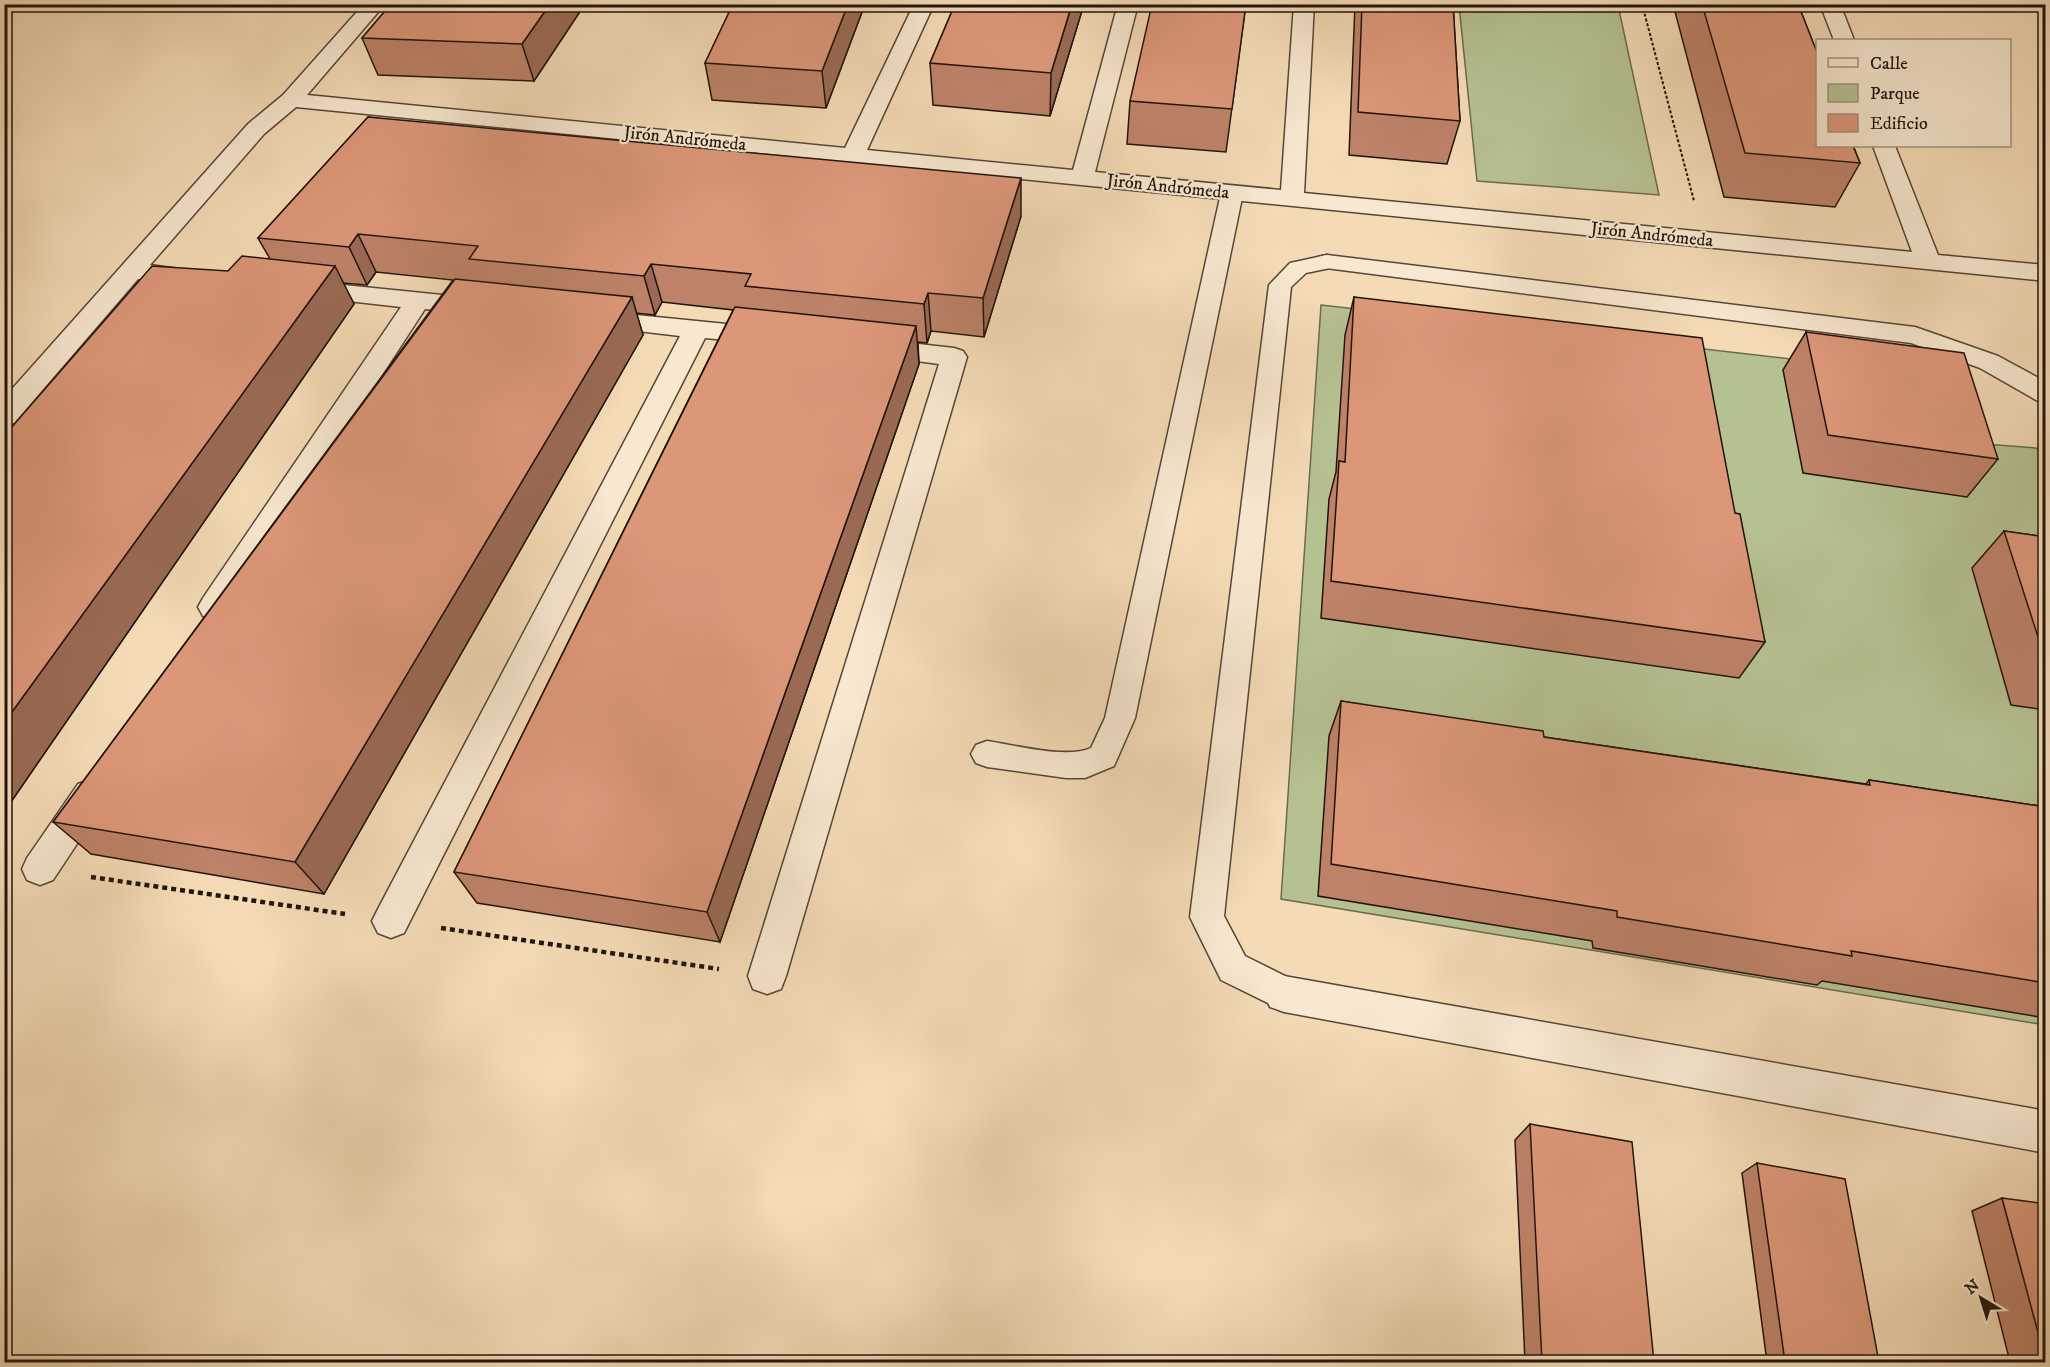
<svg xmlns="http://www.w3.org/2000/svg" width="2050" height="1367" font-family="'IM FELL DW Pica',serif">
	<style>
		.green { fill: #b6c192; stroke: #6c6a50; stroke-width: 1.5 }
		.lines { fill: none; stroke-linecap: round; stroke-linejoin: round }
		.service-casing { stroke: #564638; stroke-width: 3 }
		.minor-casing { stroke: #564638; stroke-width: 3 }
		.path-far1 { stroke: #21140e; stroke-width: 2; stroke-dasharray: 3 2; stroke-linecap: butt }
		.path { stroke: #21140e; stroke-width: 4.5; stroke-dasharray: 5 4; stroke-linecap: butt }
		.service { fill: #f8e8d0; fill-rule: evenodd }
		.minor { fill: #f8e8d0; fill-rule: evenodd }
		.wall { fill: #bd8268; stroke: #21140e; stroke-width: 1.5 }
		.shaded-wall { fill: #9a6a55; stroke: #21140e; stroke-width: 1.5 }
		.building { fill: #dc9779; stroke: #21140e; stroke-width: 1.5 }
		.labels { text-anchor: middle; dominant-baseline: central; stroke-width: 4.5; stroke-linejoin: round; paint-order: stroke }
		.far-street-label { font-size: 18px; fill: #21140e; stroke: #f8e8d0 }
	</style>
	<rect width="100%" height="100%" fill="#f4dbb6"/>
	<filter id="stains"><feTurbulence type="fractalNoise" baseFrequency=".00333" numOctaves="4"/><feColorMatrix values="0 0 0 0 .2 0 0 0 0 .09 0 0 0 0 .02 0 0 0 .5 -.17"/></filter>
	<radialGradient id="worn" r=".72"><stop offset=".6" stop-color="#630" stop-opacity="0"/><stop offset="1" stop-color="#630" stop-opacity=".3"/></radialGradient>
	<g class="green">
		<path d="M1459,5H1618L1659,195L1477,181Z"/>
		<path d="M1321,305L1939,376L1971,443L2036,448L2045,458V1025L1281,899Z"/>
	</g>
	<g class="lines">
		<g class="service-casing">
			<g id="service">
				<path d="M1232,187L1240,188L1243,193L1135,718L1114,766L1085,778H1066L987,767L976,763L971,754L976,745L987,741C1015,745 1066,759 1091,748L1105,718L1221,193L1224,188Z"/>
				<path d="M1327,255L1335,257L1338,262L1335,267L1306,273L1291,287L1224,916L1245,956L1297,982L1302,994L1297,1006L1284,1011L1221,980L1190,917L1269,285L1290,263Z"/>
			</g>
		</g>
		<g class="minor-casing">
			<g id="minor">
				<path d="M364,4H385L307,95L845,148L914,4H934L867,150L1073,170L1118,4H1138L1095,172L1281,190L1294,4H1314L1304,193L1912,252L1873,146H1895L1938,255L2046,265V281L296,107L264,134L150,265L199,272L203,277L199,282L190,285L138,279L14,423L4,425V398L248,124L283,95Z"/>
				<path d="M1820,4H1840L1854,40H1834Z"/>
				<path d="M1327,255L1915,327L1998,356L2046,382V403L2036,400L1980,368L1911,343L1318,267L1315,262L1318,257Z"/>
				<path d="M304,281L482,299L491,301L495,307L491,313L482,315L425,309L225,616L214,619L203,616L198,607L203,598L401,307L295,295L291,289L295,283Z"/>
				<path d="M596,311L766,328L775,330L779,336L775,342L766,344L705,338L404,933L391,938L378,933L372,921L378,909L680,336L587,325L583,319L587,313Z"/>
				<path d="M874,339L954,348L963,351L967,357L786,976L781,989L767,994L753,989L748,976L939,364L865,354L861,348L865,342Z"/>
				<path d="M90,780L102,784L108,795L102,806L53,880L40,885L27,880L22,869L27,858L78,784Z"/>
				<path d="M1284,976L2046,1111V1153L1284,1012L1270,1007L1264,994L1270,981Z"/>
			</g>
		</g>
		<path class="path-far1" d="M1642,4L1694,201"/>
		<g class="path">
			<path d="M91,877L345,914"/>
			<path d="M441,928L719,969"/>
		</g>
		<use href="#service" class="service"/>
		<use href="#minor" class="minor"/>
	</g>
	<g class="wall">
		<path d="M391,4H585L534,81L378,75L362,38Z"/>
		<path d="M733,4H865L826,108L712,100L705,63Z"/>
		<path d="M955,4H1084L1050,116L933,105L930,63Z"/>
		<path d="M1246,4L1226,152L1127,144L1130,101Z"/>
		<path d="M1355,4H1453L1460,121L1447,164L1349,155Z"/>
		<path d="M1673,4H1798L1860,163L1835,207L1724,197Z"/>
		<path d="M368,117L1021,216L984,337L931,331L927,343L918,342L919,364L720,942L477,903L454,872L733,310L662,302L655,315L636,313L643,335L324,894L91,854L53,822L453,280L376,272L367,285L343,283L354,304L4,812V436L228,271L270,259L258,238Z"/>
		<path d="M1354,297L1735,513L1765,642L1739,678L1321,618L1329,499L1336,472L1345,335Z"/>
		<path d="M1806,332L1998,459L1967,497L1803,473L1783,370Z"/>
		<path d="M2004,531L2046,537V710L2011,705L1972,568Z"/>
		<path d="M1341,701L1544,737L1866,784L1869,780L2046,807V1018L1822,981L1817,985L1593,948L1592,941L1318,896L1329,736Z"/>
		<path d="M1530,1124L1654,1362H1525L1515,1140Z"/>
		<path d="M1757,1163L1879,1362H1767L1742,1173Z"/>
		<path d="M2002,1198L2046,1362H2010L1972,1211Z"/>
	</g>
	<g class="shaded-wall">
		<path d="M550,4H585L534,81L522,44Z"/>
		<path d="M848,4H865L826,108L822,71Z"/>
		<path d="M1072,4H1084L1050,116L1051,73Z"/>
		<path d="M1021,178V216L984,337L983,298Z"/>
		<path d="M358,234L376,272L367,285L349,247Z"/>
		<path d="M651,264L662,302L655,315L644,276Z"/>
		<path d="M335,266L354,304L4,812V723Z"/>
		<path d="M928,293L931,331L927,343L924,304Z"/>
		<path d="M632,297L643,335L324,894L295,862Z"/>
		<path d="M916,326L919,364L720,942L707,912Z"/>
	</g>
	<g class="building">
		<path d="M391,4H550L522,44L362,38Z"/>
		<path d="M733,4H848L822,71L705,63Z"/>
		<path d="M955,4H1072L1051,73L930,63Z"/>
		<path d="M1152,4H1246L1232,109L1130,101Z"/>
		<path d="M1362,4H1453L1460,121L1358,112Z"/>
		<path d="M1702,4H1798L1818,55V146H1853L1860,163L1745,153Z"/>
		<path d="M368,117L1021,178L983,298L928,293L924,304L745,286L751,274L651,264L644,276L469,259L478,246L358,234L349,247L258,238Z"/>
		<path d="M242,256L335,266L4,723V436L152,266L228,271Z"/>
		<path d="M455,279L632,297L295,862L53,822Z"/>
		<path d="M1354,297L1702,338L1735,513L1740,514L1765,642L1331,581L1339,461L1345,462Z"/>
		<path d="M735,307L916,326L707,912L454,872Z"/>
		<path d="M1806,332L1964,353L1998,459L1828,435Z"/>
		<path d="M2004,531L2046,537V662Z"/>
		<path d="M1341,701L1543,731L1544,737L1870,785L1869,780L2046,807V983L1851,951L1852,956L1617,917V911L1331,864Z"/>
		<path d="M1530,1124L1632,1142L1654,1362H1542Z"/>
		<path d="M1757,1163L1845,1179L1879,1362H1785Z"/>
		<path d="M2002,1198L2046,1204V1362Z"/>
	</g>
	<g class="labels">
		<g class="far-street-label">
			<text transform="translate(685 139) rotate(6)">Jirón Andrómeda</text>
			<text transform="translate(1168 187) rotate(6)">Jirón Andrómeda</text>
			<text transform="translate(1652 235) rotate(6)">Jirón Andrómeda</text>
		</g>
	</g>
	<rect width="2050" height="1367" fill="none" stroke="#f4dbb6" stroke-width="24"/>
	<rect x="6" y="6" width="2038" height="1355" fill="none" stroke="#21140e" stroke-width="3"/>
	<rect x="12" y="12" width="2026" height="1343" fill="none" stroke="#21140e" stroke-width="1.5"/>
	<rect x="1816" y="39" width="195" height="108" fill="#f8e8d0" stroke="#a29382" stroke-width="1.5"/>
	<rect x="1828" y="58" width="30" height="9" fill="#f8e8d0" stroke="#a29382" stroke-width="1.5"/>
	<text x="1870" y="69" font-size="18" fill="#21140e">Calle</text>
	<rect x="1828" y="84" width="30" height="18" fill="#b6c192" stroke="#a29382" stroke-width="1.5"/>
	<text x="1870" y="99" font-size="18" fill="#21140e">Parque</text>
	<rect x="1828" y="114" width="30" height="18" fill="#dc9779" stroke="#a29382" stroke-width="1.5"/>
	<text x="1870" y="129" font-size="18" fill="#21140e">Edificio</text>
	<g transform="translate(1981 1298) rotate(322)" stroke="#f8e8d0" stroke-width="4.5" paint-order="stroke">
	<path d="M0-4.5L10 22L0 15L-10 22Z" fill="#21140e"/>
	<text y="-9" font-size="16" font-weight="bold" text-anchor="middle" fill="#21140e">N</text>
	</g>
	<rect width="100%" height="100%" filter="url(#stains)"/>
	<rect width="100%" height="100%" fill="url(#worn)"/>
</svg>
